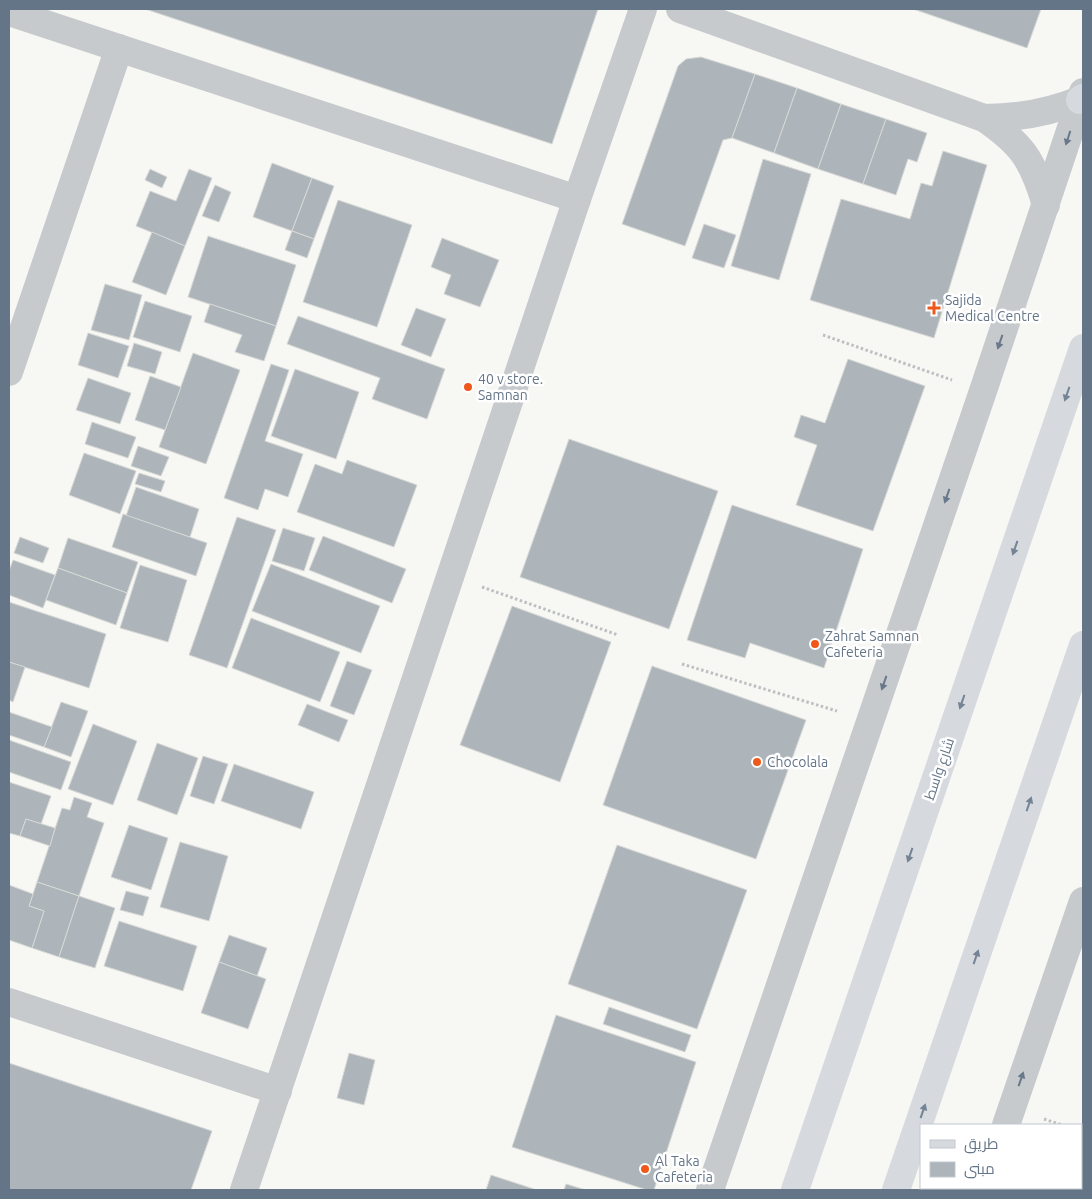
<svg xmlns="http://www.w3.org/2000/svg" width="1092" height="1199" font-family="Ubuntu,Cairo,sans-serif">
	<style>
		.building { fill: #adb5bb; stroke: #d8d9d6 }
		.lines { fill: none; stroke-linecap: round; stroke-linejoin: round }
		.path { stroke: #bdc0c2; stroke-width: 3; stroke-dasharray: 2.5 2.5; stroke-linecap: butt }
		.street { stroke: #c6cacd; stroke-width: 28 }
		.primary { stroke: #d6dadf; stroke-width: 28 }
		.oneway { fill: #69798a }
		.oneway2 { fill: #758494 }
		.poi-dot { fill: #f0581b; stroke: #fff; stroke-width: 2 }
		.labels { text-anchor: middle; dominant-baseline: central; stroke-width: 5; stroke-linejoin: round; paint-order: stroke }
		.poi-label { font-size: 14px; fill: #647587; stroke: #fff; text-anchor: start }
		.street-label { font-size: 14px; fill: #647587; stroke: #fff }
	</style>
	<rect width="100%" height="100%" fill="#f7f7f4"/>
	<g class="building">
		<path d="M145,9H598L552,144Z"/>
		<path d="M913,9H1041L1027,48Z"/>
		<path d="M701,57L755,74L732,138L723,140L685,246L622,224L678,66L686,59Z"/>
		<path d="M755,74L797,88L774,153L732,138Z"/>
		<path d="M797,88L841,104L818,169L774,153Z"/>
		<path d="M841,104L886,119L863,184L818,169Z"/>
		<path d="M886,119L927,133L917,162L908,159L896,195L863,184Z"/>
		<path d="M943,151L987,165L934,338L810,300L841,199L910,219L921,183L932,186Z"/>
		<path d="M763,159L811,174L779,280L731,266Z"/>
		<path d="M272,163L312,178L292,231L253,217Z"/>
		<path d="M150,169L167,177L162,188L145,180Z"/>
		<path d="M189,169L212,178L185,246L136,226L150,191L176,201Z"/>
		<path d="M312,178L334,186L314,239L292,231Z"/>
		<path d="M215,185L231,192L219,222L202,216Z"/>
		<path d="M338,200L412,225L377,327L303,302Z"/>
		<path d="M704,224L736,235L724,268L692,258Z"/>
		<path d="M292,231L314,239L307,258L285,250Z"/>
		<path d="M152,232L185,246L166,295L132,282Z"/>
		<path d="M208,236L296,265L276,326L188,297Z"/>
		<path d="M442,238L499,260L480,307L444,294L451,275L431,267Z"/>
		<path d="M105,284L142,295L129,340L91,330Z"/>
		<path d="M145,301L192,316L180,352L133,337Z"/>
		<path d="M210,304L276,326L264,361L235,352L242,335L204,322Z"/>
		<path d="M416,308L446,319L431,357L401,345Z"/>
		<path d="M298,316L445,369L427,419L372,399L380,378L287,344Z"/>
		<path d="M88,333L129,346L118,378L78,365Z"/>
		<path d="M134,343L162,352L155,374L127,366Z"/>
		<path d="M193,353L240,370L206,464L159,447Z"/>
		<path d="M848,359L925,386L873,531L796,505L817,445L794,437L801,415L825,423Z"/>
		<path d="M271,364L289,370L265,441L303,454L288,497L265,489L258,510L224,498Z"/>
		<path d="M295,369L359,392L336,459L271,436Z"/>
		<path d="M150,376L181,387L165,430L135,420Z"/>
		<path d="M88,378L131,393L120,424L76,410Z"/>
		<path d="M92,422L136,437L128,458L85,444Z"/>
		<path d="M569,439L718,491L669,629L520,577Z"/>
		<path d="M138,446L169,457L161,476L131,466Z"/>
		<path d="M84,453L136,471L120,514L69,495Z"/>
		<path d="M347,460L417,485L394,547L297,512L315,464L342,474Z"/>
		<path d="M139,473L165,481L161,492L135,484Z"/>
		<path d="M136,487L199,509L190,537L126,516Z"/>
		<path d="M732,505L863,549L824,668L750,643L745,658L687,640Z"/>
		<path d="M123,514L207,543L196,576L112,547Z"/>
		<path d="M237,517L276,530L227,668L189,655Z"/>
		<path d="M283,528L315,538L304,571L272,561Z"/>
		<path d="M323,536L406,569L392,603L309,570Z"/>
		<path d="M20,537L49,548L43,563L14,553Z"/>
		<path d="M68,538L138,562L127,593L58,568Z"/>
		<path d="M13,560L55,575L43,608L9,595V571Z"/>
		<path d="M271,564L380,606L361,653L252,611Z"/>
		<path d="M140,565L187,580L168,642L120,628Z"/>
		<path d="M58,568L127,593L116,625L46,600Z"/>
		<path d="M9,602L106,634L89,688L9,662Z"/>
		<path d="M512,606L611,642L560,782L460,745Z"/>
		<path d="M251,618L340,652L320,702L232,668Z"/>
		<path d="M347,661L372,670L354,715L330,706Z"/>
		<path d="M9,662L25,667L13,702L9,700Z"/>
		<path d="M652,666L806,720L756,859L603,805Z"/>
		<path d="M61,702L88,711L71,757L44,747Z"/>
		<path d="M307,704L348,720L339,742L298,725Z"/>
		<path d="M9,712L52,727L44,747L9,735Z"/>
		<path d="M93,724L137,741L113,805L68,789Z"/>
		<path d="M9,740L71,762L61,790L9,772Z"/>
		<path d="M157,743L198,758L177,815L137,800Z"/>
		<path d="M203,756L228,764L214,804L190,796Z"/>
		<path d="M234,764L314,792L301,829L221,801Z"/>
		<path d="M9,782L51,796L41,824L26,819L20,836L9,833Z"/>
		<path d="M74,797L92,803L87,817L104,823L79,896L37,882L62,808L70,810Z"/>
		<path d="M26,819L55,828L50,846L20,836Z"/>
		<path d="M129,825L168,838L151,890L111,877Z"/>
		<path d="M180,842L228,856L209,921L160,907Z"/>
		<path d="M617,845L747,890L697,1029L568,984Z"/>
		<path d="M37,882L79,896L59,957L32,948L44,911L29,906Z"/>
		<path d="M9,885L33,894L29,906L44,911L32,948L9,940Z"/>
		<path d="M126,891L149,897L143,916L120,910Z"/>
		<path d="M79,896L115,908L95,968L59,957Z"/>
		<path d="M119,921L197,946L183,991L104,966Z"/>
		<path d="M229,935L267,948L257,976L219,962Z"/>
		<path d="M219,962L266,979L248,1029L201,1013Z"/>
		<path d="M609,1007L691,1035L685,1052L603,1024Z"/>
		<path d="M556,1015L696,1062L654,1190H647L512,1147Z"/>
		<path d="M349,1053L375,1060L364,1105L337,1098Z"/>
		<path d="M9,1063L212,1131L191,1190H9Z"/>
		<path d="M1081,1147L1083,1148V1190H1043L1044,1188H1081Z"/>
		<path d="M491,1175L537,1190H486Z"/>
		<path d="M566,1184L586,1190H564Z"/>
	</g>
	<g class="lines">
		<g class="path">
			<path d="M823,335L952,380"/>
			<path d="M482,587L618,635"/>
			<path d="M682,664L837,711"/>
			<path d="M1044,1119L1062,1125"/>
			<path d="M1081,1132L1083,1133"/>
		</g>
		<g class="street">
			<path d="M680,9L984,118C1022,144 1033,160 1046,205"/>
			<path d="M9,12L577,199"/>
			<path d="M984,118C1018,118 1048,113 1080,100"/>
			<path d="M9,372L119,48"/>
			<path d="M9,1002L278,1091"/>
			<path d="M1006,1125L1083,901"/>
			<path d="M244,1190L577,199L643,9"/>
			<path d="M710,1190L983,391L1083,92"/>
			<path d="M983,1190L984,1188"/>
		</g>
		<g class="primary">
			<path d="M1080,100L1083,98"/>
			<path d="M795,1190L1083,348"/>
			<path d="M896,1190L1083,645"/>
		</g>
	</g>
	<defs><path id="oneway-solid" d="M-6-.8H1V-3.2L6.5 0L1 3.2V.8H-6Z" transform="scale(1.25)"/></defs>
	<g class="oneway">
		<use href="#oneway-solid" transform="translate(1068 138) rotate(108)"/>
		<use href="#oneway-solid" transform="translate(1000 342) rotate(109)"/>
		<use href="#oneway-solid" transform="translate(947 496) rotate(109)"/>
		<use href="#oneway-solid" transform="translate(884 683) rotate(109)"/>
		<use href="#oneway-solid" transform="translate(1021 1079) rotate(-71)"/>
	</g>
	<g class="oneway2">
		<use href="#oneway-solid" transform="translate(1067 394) rotate(109)"/>
		<use href="#oneway-solid" transform="translate(1015 548) rotate(109)"/>
		<use href="#oneway-solid" transform="translate(962 702) rotate(109)"/>
		<use href="#oneway-solid" transform="translate(1029 804) rotate(-71)"/>
		<use href="#oneway-solid" transform="translate(910 855) rotate(109)"/>
		<use href="#oneway-solid" transform="translate(976 957) rotate(-71)"/>
		<use href="#oneway-solid" transform="translate(923 1111) rotate(-71)"/>
	</g>
	<g class="poi-dot">
		<path d="M931.5 300.5h5v5h5v5h-5v5h-5v-5h-5v-5h5z"/>
		<circle cx="468" cy="387" r="5"/>
		<circle cx="815" cy="644" r="5"/>
		<circle cx="757" cy="762" r="5"/>
		<circle cx="645" cy="1169" r="5"/>
	</g>
	<g class="labels">
		<g class="poi-label">
			<text x="945" y="300">Sajida<tspan x="945" dy="16">Medical Centre</tspan></text>
			<text x="478" y="379">40 v store.<tspan x="478" dy="16">Samnan</tspan></text>
			<text x="825" y="636">Zahrat Samnan<tspan x="825" dy="16">Cafeteria</tspan></text>
			<text x="767" y="762">Chocolala</text>
			<text x="655" y="1161">Al Taka<tspan x="655" dy="16">Cafeteria</tspan></text>
		</g>
		<g class="street-label">
			<text transform="translate(939 769) rotate(-71)">شارع واسط</text>
		</g>
	</g>
	<rect width="1092" height="1199" fill="none" stroke="#647587" stroke-width="20"/>
	<rect x="920" y="1124" width="162" height="65" fill="#ffffff" stroke="#c1c8cf"/>
	<rect x="930" y="1140" width="25" height="8" fill="#d6dadf" stroke="#c1c8cf"/>
	<text x="964" y="1149" font-size="15" fill="#647587">طريق</text>
	<rect x="930" y="1162" width="25" height="15" fill="#adb5bb" stroke="#c1c8cf"/>
	<text x="964" y="1174" font-size="15" fill="#647587">مبنى</text>
</svg>
